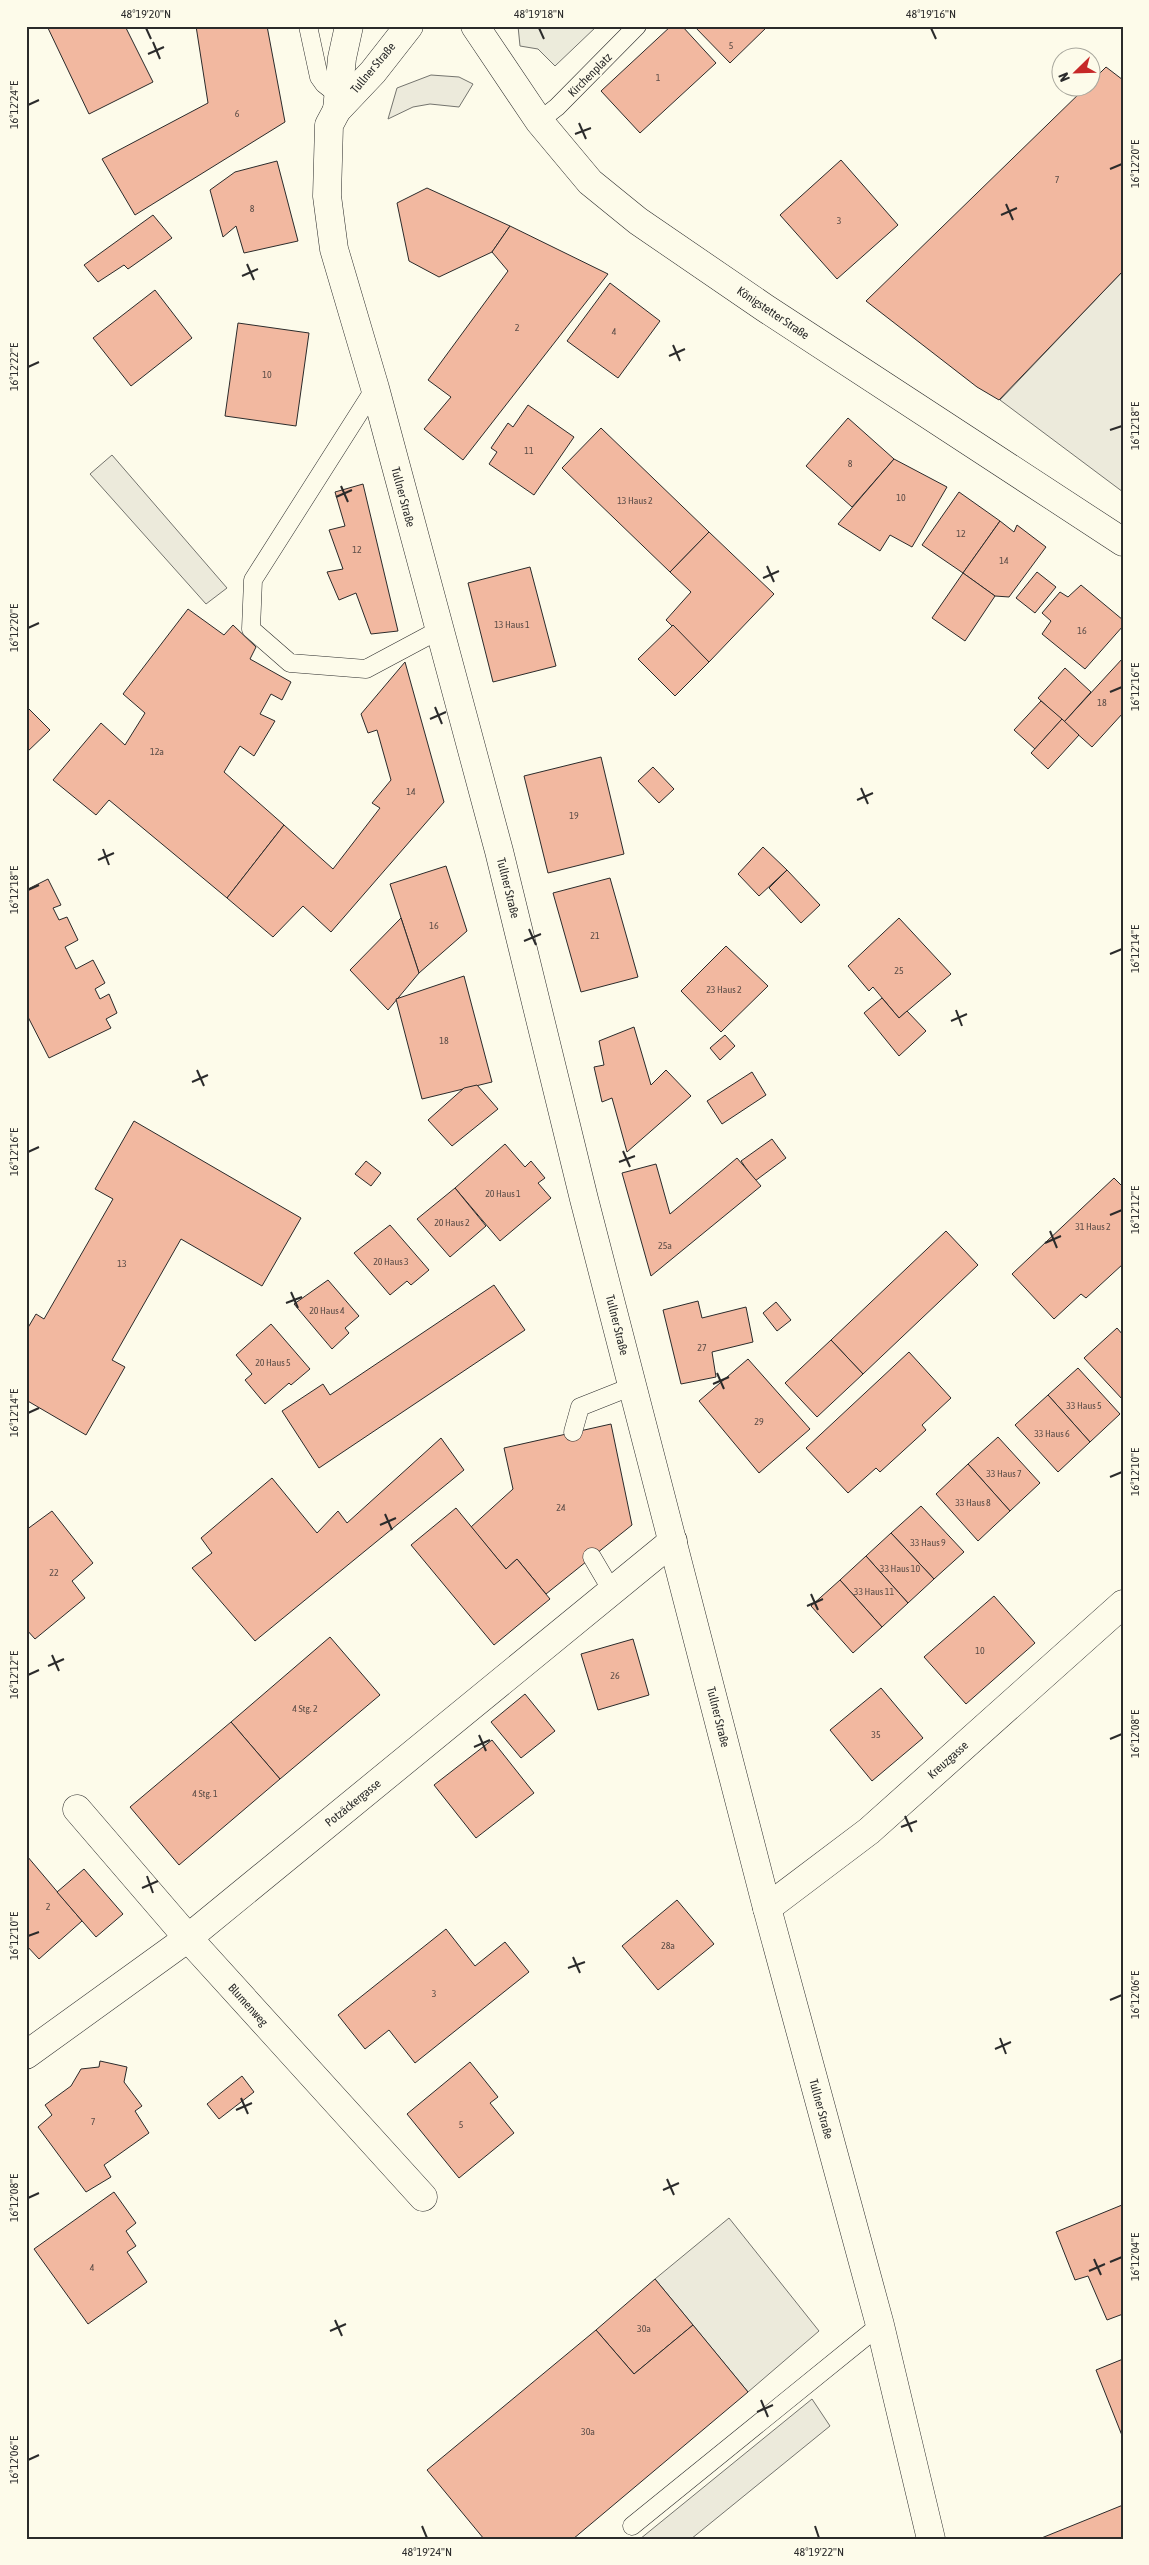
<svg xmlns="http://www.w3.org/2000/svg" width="1149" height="2565" font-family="'Asap Condensed',sans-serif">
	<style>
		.green { fill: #ecebdb; stroke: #74746e }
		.parking { fill: #eceadb; stroke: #74746e }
		.building { fill: #f2b8a0; stroke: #2b2b2b }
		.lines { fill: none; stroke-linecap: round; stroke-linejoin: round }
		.lane-casing { stroke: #2b2b2b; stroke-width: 19 }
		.street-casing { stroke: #2b2b2b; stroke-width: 29 }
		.secondary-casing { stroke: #2b2b2b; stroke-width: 29 }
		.primary-casing { stroke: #2b2b2b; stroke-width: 29 }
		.lane { stroke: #fdfbea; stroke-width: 18 }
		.street { stroke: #fdfbea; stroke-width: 28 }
		.secondary { stroke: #fdfbea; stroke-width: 28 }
		.primary { stroke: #fdfbea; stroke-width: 28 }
		.ticks { fill: none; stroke: #2b2b2b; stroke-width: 2 }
		.labels { text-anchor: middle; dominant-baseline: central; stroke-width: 4; stroke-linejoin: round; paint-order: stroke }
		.number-label { font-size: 10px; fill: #5d4e48 }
		.street-label { font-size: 12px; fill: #2b2b2b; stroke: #fdfbea }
		.neatline { fill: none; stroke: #2b2b2b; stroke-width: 2 }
		.ticks-label { font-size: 12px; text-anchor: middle; fill: #2b2b2b }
	</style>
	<rect width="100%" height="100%" fill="#fdfbea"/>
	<path class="green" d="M518,26H597L555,66L538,49L520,46Z"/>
	<g class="parking">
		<path d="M431,75L459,77L473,84L459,107L430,104L413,107L388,119L397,88Z"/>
		<path d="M1123,271V492L1000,400Z"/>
		<path d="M112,455L227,588L206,604L90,474Z"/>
		<path d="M729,2218L819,2331L748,2392L655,2279Z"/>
		<path d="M812,2399L830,2426L691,2539H640Z"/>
	</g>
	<g class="building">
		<path d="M47,26H125L153,82L89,114Z"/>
		<path d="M196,26H267L285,122L135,215L102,159L208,103Z"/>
		<path d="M671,26H682L716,63L640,133L601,91Z"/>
		<path d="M694,26H768L730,63Z"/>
		<path d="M1106,67L1123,80V271L999,400L977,387L866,301L1085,88H1092V81Z"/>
		<path d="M841,160L898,225L837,279L780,215Z"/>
		<path d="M277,161L298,241L244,253L236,226L223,237L210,190L235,172Z"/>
		<path d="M427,188L510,226L492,252L439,277L409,261L397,203Z"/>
		<path d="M153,215L172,238L128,269L124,265L98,282L84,265Z"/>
		<path d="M510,226L608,274L463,460L424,429L451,397L428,380L508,271L492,252Z"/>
		<path d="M610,283L660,321L618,378L567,341Z"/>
		<path d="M155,290L192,338L131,386L93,338Z"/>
		<path d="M238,323L309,333L296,426L225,416Z"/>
		<path d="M528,405L574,437L534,495L489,464L497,452L491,448L508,423L513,427Z"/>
		<path d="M848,418L894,459L852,507L806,466Z"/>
		<path d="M601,428L709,532L670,572L562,468Z"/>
		<path d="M894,459L947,487L912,547L890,535L880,551L838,524Z"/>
		<path d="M363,484L398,631L371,634L356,593L339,600L327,572L343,569L329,530L345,526L335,492Z"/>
		<path d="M959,492L1000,521L963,573L922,545Z"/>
		<path d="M1000,521L1014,532L1017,525L1046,547L1009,597L995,596L963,573Z"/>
		<path d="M709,532L774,594L709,662L666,620L691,592L670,572Z"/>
		<path d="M530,567L556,666L493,682L468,583Z"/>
		<path d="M1037,572L1056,587L1035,613L1016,598Z"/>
		<path d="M963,573L995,596L965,641L932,618Z"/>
		<path d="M1081,585L1123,620V626L1085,669L1042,634L1051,621L1042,613L1060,592L1068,597Z"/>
		<path d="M188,609L224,635L233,625L256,647L250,659L291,682L282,700L271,694L260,714L275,721L254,756L240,746L224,772L284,825L227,898L109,800L96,815L53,780L101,723L125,745L145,713L123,694Z"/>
		<path d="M673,625L709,662L675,696L638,659Z"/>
		<path d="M1123,658V713L1092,747L1064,722Z"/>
		<path d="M405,662L444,802L331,932L303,906L273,937L227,898L284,825L333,869L380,808L372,803L391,780L377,730L368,733L361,714Z"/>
		<path d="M1065,668L1091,692L1064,722L1038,698Z"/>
		<path d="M1041,701L1062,719L1035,749L1014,730Z"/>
		<path d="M26,706L50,730L26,753Z"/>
		<path d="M1062,719L1079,735L1048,769L1031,753Z"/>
		<path d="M601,757L624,854L548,873L524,776Z"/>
		<path d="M653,767L674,789L659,803L638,781Z"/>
		<path d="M763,847L787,870L759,896L738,874Z"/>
		<path d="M446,866L467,931L419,973L390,884Z"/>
		<path d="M787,870L820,905L801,923L769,888Z"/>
		<path d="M610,878L638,977L581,992L553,893Z"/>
		<path d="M48,879L61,905L53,908L59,920L67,917L78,940L65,947L76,969L93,960L105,983L95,989L100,999L109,994L117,1013L106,1019L111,1028L49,1058L26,1013V890Z"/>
		<path d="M401,918L419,973L388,1010L350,970Z"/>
		<path d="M899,918L951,974L899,1018L873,987L869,991L848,966Z"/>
		<path d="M726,946L768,986L721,1032L681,991Z"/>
		<path d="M464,976L492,1082L422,1099L396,999Z"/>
		<path d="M882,998L899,1018L907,1011L926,1031L899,1056L864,1013Z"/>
		<path d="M634,1027L651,1085L666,1070L691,1096L627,1152L612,1098L602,1102L594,1067L604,1065L599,1041Z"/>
		<path d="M725,1035L735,1046L720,1060L710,1048Z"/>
		<path d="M752,1072L766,1095L722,1124L707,1101Z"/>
		<path d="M477,1085L498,1109L452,1146L428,1120L464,1088Z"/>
		<path d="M134,1121L301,1218L262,1286L181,1239L112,1360L125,1367L86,1435L26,1400V1331L36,1314L44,1319L113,1199L95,1189Z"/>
		<path d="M772,1139L786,1158L755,1181L741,1161Z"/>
		<path d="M505,1144L525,1167L531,1161L545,1178L538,1183L551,1198L500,1241L455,1188Z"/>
		<path d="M737,1158L761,1186L651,1276L622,1173L656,1164L670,1214Z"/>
		<path d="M366,1161L381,1173L371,1186L355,1174Z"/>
		<path d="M1114,1178L1123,1187V1264L1086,1298L1081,1294L1054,1319L1012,1274Z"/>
		<path d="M455,1188L486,1226L450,1257L417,1219Z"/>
		<path d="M390,1225L429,1270L411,1285L407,1281L390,1295L354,1253Z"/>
		<path d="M946,1231L978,1265L863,1374L831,1340Z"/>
		<path d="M328,1280L359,1316L345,1328L349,1333L332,1349L294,1304Z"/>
		<path d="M494,1285L525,1330L319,1468L282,1411L323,1384L330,1395Z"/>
		<path d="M698,1301L702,1318L746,1307L753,1342L712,1352L716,1377L681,1384L663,1310Z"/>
		<path d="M776,1302L791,1320L777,1331L763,1313Z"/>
		<path d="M271,1324L310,1369L291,1385L289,1383L265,1404L245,1380L252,1374L236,1355Z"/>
		<path d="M1117,1328L1123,1335V1400L1084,1358Z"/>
		<path d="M831,1340L863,1374L817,1417L785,1383Z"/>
		<path d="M909,1352L951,1398L922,1425L926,1430L880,1472L876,1468L848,1493L806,1448Z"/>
		<path d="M748,1359L810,1429L759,1473L699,1401Z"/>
		<path d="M1078,1368L1120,1414L1090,1442L1048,1395Z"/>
		<path d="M1048,1395L1090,1442L1058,1472L1015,1425Z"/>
		<path d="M611,1424L632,1525L546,1594L517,1559L506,1569L471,1527L513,1489L504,1448Z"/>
		<path d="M998,1437L1040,1483L1010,1511L968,1464Z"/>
		<path d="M441,1438L464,1470L255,1641L192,1568L212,1553L201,1538L272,1478L317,1533L338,1511L347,1523Z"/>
		<path d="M968,1464L1010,1511L978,1541L936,1494Z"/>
		<path d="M921,1506L964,1552L934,1579L891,1533Z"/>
		<path d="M456,1508L506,1569L517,1559L550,1599L494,1645L411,1545Z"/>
		<path d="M52,1511L93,1563L72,1581L85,1598L35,1639L26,1629V1530Z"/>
		<path d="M891,1533L934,1579L908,1603L866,1556Z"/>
		<path d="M866,1556L908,1603L882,1627L840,1580Z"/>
		<path d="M840,1580L882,1627L853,1653L811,1606Z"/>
		<path d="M994,1596L1035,1643L966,1704L924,1657Z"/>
		<path d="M330,1637L380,1695L280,1779L231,1722Z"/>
		<path d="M633,1639L649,1695L598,1710L581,1654Z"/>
		<path d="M881,1688L923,1738L872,1781L830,1730Z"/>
		<path d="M525,1694L555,1731L521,1758L491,1722Z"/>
		<path d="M231,1722L280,1779L179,1865L130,1807Z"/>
		<path d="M492,1740L534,1793L476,1838L434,1785Z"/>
		<path d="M27,1856L82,1921L39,1959L26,1945Z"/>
		<path d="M84,1869L123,1914L96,1937L57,1892Z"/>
		<path d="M677,1900L714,1944L658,1990L622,1946Z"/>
		<path d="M446,1929L475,1966L505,1942L529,1972L415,2063L389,2030L365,2049L338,2015Z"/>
		<path d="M100,2061L127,2067L124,2082L142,2106L135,2111L149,2133L104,2165L111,2177L86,2192L38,2127L52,2115L45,2105L71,2086L81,2069L99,2067Z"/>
		<path d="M470,2062L498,2097L490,2103L514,2133L459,2178L407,2114Z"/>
		<path d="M242,2076L254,2092L219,2119L207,2104Z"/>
		<path d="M114,2192L136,2223L126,2231L136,2246L127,2252L147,2282L88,2324L34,2249Z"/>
		<path d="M1122,2205L1123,2314L1107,2320L1088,2276L1075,2280L1056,2232Z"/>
		<path d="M655,2279L693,2325L634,2374L596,2330Z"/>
		<path d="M693,2325L748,2392L573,2539H484L427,2470L596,2330L634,2374Z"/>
		<path d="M1123,2359V2438L1096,2370Z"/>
		<path d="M1123,2505V2539H1039Z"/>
	</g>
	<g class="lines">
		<g class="lane-casing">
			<g id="lane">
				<path d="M308,26L319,77L324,84L338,95"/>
				<path d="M539,121L557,107L637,26"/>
				<path d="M375,388L253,580L251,629L290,663L366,669L439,630"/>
				<path d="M573,1432L580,1407L633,1386"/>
				<path d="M592,1557L612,1591"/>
				<path d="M632,2526L880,2325"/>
			</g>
		</g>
		<g class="street-casing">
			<g id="street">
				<path d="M77,1809L188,1938L423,2197"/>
				<path d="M767,1908L869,1831L1123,1604"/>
				<path d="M26,2055L188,1938L673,1541"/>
			</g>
		</g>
		<g class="secondary-casing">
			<path id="secondary" d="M475,26L539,121L590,182L638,221L765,308L1123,542"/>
		</g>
		<g class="primary-casing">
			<g id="primary">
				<path d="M409,26L373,72L337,110L329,125L327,196L334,249L375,388L499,851L584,1199L767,1908L880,2325L931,2539"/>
				<path d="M337,110L342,58L349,26"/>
			</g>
		</g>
		<use href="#lane" class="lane"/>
		<use href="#street" class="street"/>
		<use href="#secondary" class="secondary"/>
		<use href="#primary" class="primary"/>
	</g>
	<path class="ticks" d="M146,28L151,39M539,28L544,39M931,28L936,39M153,42L160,59M148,54L164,47M28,105L39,100M579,123L586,139M575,134L591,128M1110,169L1122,164M1006,204L1013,220M1001,215L1017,208M247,264L254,280M242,276L258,269M673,345L680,361M669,356L685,349M28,367L39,362M1110,430L1122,426M341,486L348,502M336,497L352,490M767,566L774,582M763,578L779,571M28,628L39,623M1110,692L1122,687M435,707L442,724M430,719L446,712M861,788L868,804M857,800L873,793M103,849L109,865M98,860L114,853M28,890L39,885M529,929L536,945M524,941L541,934M1110,954L1122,949M956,1010L962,1026M951,1021L967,1014M197,1070L204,1086M192,1082L208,1075M623,1151L630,1167M28,1152L39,1147M619,1162L635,1156M1110,1215L1122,1210M1050,1231L1057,1248M1045,1243L1061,1236M291,1292L298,1308M286,1303L302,1297M717,1373L724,1389M713,1384L729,1377M28,1413L39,1408M1110,1477L1122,1472M385,1514L392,1530M380,1525L396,1518M811,1594L818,1610M807,1606L823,1599M52,1655L59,1671M48,1666L64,1659M28,1675L39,1670M479,1735L486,1751M1110,1739L1122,1734M474,1747L490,1740M905,1816L912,1832M901,1827L917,1821M147,1876L153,1893M142,1888L158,1881M28,1936L39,1932M573,1957L580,1973M568,1968L585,1962M1110,2000L1122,1995M1000,2038L1006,2054M995,2049L1011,2042M241,2098L248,2114M236,2110L252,2103M667,2179L674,2195M663,2190L679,2183M28,2198L39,2193M1094,2259L1101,2275M1110,2262L1122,2257M1089,2271L1105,2264M335,2320L342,2336M330,2331L346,2324M761,2400L768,2417M757,2412L773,2405M28,2460L39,2455M422,2526L427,2538M815,2526L819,2538"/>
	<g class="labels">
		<g class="number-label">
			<text x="731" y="45">5</text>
			<text x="658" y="77">1</text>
			<text x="237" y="113">6</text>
			<text x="1057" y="179">7</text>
			<text x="252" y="208">8</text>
			<text x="839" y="220">3</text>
			<text x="517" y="327">2</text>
			<text x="614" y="331">4</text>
			<text x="267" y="374">10</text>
			<text x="529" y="450">11</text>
			<text x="850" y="463">8</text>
			<text x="901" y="497">10</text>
			<text x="635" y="500">13 Haus 2</text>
			<text x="961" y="533">12</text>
			<text x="357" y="549">12</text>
			<text x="1004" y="560">14</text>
			<text x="512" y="624">13 Haus 1</text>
			<text x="1082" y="630">16</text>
			<text x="1102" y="702">18</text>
			<text x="157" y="751">12a</text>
			<text x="411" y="791">14</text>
			<text x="574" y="815">19</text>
			<text x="434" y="925">16</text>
			<text x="595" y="935">21</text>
			<text x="899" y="970">25</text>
			<text x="724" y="989">23 Haus 2</text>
			<text x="444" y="1040">18</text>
			<text x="503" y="1193">20 Haus 1</text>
			<text x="452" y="1222">20 Haus 2</text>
			<text x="1093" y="1226">31 Haus 2</text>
			<text x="665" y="1245">25a</text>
			<text x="391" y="1261">20 Haus 3</text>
			<text x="122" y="1263">13</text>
			<text x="327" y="1310">20 Haus 4</text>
			<text x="702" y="1347">27</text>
			<text x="273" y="1362">20 Haus 5</text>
			<text x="1084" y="1405">33 Haus 5</text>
			<text x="759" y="1421">29</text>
			<text x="1052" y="1433">33 Haus 6</text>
			<text x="1004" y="1473">33 Haus 7</text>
			<text x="973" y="1502">33 Haus 8</text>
			<text x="561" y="1507">24</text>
			<text x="928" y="1542">33 Haus 9</text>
			<text x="900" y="1568">33 Haus 10</text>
			<text x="54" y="1572">22</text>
			<text x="874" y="1591">33 Haus 11</text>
			<text x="980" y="1650">10</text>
			<text x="615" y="1675">26</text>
			<text x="305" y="1708">4 Stg. 2</text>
			<text x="876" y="1734">35</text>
			<text x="205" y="1793">4 Stg. 1</text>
			<text x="48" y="1906">2</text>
			<text x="668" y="1945">28a</text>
			<text x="434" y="1993">3</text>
			<text x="93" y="2121">7</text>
			<text x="461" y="2124">5</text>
			<text x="92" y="2267">4</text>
			<text x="644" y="2328">30a</text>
			<text x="588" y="2431">30a</text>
		</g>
		<g class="street-label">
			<text transform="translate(373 68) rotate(-50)">Tullner Straße</text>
			<text transform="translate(590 75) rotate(-45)">Kirchenplatz</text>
			<text transform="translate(773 313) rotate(34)">Königstetter Straße</text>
			<text transform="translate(403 497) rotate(75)">Tullner Straße</text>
			<text transform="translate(508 888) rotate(76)">Tullner Straße</text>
			<text transform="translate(617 1325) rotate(76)">Tullner Straße</text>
			<text transform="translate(718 1717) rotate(76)">Tullner Straße</text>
			<text transform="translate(948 1760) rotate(-42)">Kreuzgasse</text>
			<text transform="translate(353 1803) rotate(-39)">Potzäckergasse</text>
			<text transform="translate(248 2005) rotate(48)">Blumenweg</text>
			<text transform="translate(821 2109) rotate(75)">Tullner Straße</text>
		</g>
	</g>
	<rect width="1149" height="2565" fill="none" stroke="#fdfbea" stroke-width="55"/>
	<g transform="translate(1076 72) rotate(247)"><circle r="24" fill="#fdfbea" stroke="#a9a89e"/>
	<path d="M0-4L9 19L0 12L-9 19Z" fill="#c62828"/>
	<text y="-8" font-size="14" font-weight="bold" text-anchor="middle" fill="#2b2b2b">N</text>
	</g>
	<rect x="28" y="28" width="1094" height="2510" class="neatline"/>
	<g class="ticks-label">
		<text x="146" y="18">48°19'20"N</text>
		<text x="539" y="18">48°19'18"N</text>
		<text x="931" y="18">48°19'16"N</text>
		<text transform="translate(14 105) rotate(-90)" y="4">16°12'24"E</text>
		<text transform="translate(1135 164) rotate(-90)" y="4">16°12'20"E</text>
		<text transform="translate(14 367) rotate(-90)" y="4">16°12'22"E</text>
		<text transform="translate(1135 426) rotate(-90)" y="4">16°12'18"E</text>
		<text transform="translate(14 628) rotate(-90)" y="4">16°12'20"E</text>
		<text transform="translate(1135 687) rotate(-90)" y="4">16°12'16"E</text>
		<text transform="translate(14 890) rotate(-90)" y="4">16°12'18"E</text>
		<text transform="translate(1135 949) rotate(-90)" y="4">16°12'14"E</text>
		<text transform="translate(14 1152) rotate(-90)" y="4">16°12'16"E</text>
		<text transform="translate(1135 1210) rotate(-90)" y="4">16°12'12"E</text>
		<text transform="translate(14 1413) rotate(-90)" y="4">16°12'14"E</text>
		<text transform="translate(1135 1472) rotate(-90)" y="4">16°12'10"E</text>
		<text transform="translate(14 1675) rotate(-90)" y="4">16°12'12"E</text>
		<text transform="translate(1135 1734) rotate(-90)" y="4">16°12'08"E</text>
		<text transform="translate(14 1936) rotate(-90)" y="4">16°12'10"E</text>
		<text transform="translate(1135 1995) rotate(-90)" y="4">16°12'06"E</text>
		<text transform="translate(14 2198) rotate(-90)" y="4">16°12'08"E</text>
		<text transform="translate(1135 2257) rotate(-90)" y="4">16°12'04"E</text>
		<text transform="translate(14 2460) rotate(-90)" y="4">16°12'06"E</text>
		<text x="427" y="2556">48°19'24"N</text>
		<text x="819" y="2556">48°19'22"N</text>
	</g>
</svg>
